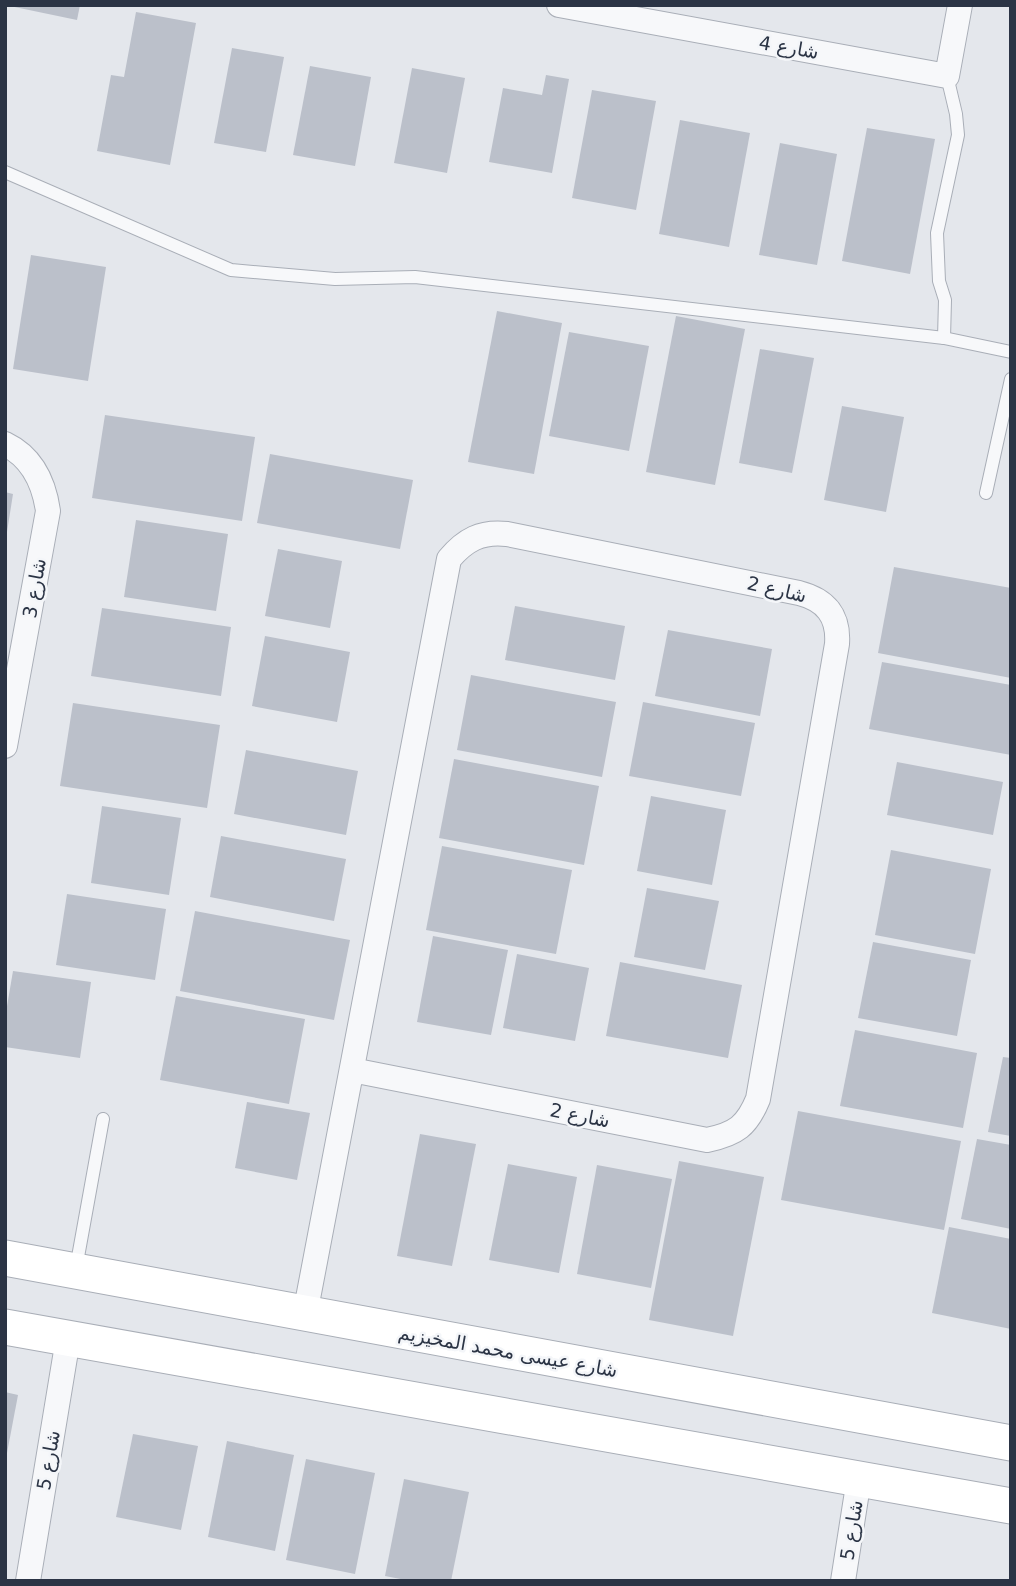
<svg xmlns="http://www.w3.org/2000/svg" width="1016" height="1586" font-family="'DejaVu Sans','Noto Sans Arabic',sans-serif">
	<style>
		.building { fill: #bbc0ca }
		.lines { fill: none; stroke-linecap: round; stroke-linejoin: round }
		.lane-casing { stroke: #a9aeb7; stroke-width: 14 }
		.street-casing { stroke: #a9aeb7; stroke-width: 26 }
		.secondary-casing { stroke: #a9aeb7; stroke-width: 37 }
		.lane { stroke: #f7f8fa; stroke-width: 12 }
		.street { stroke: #f7f8fa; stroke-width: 24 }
		.secondary { stroke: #fff; stroke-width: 35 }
		.labels { text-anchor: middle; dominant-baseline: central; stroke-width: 5; stroke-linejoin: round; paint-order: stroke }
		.street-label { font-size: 19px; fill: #2b3445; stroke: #f4f6f9 }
	</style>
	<rect width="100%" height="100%" fill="#e4e7ec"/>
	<g class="building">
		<path d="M5,5H80L77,20Z"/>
		<path d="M136,12L196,23L170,165L97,151L111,75L124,77Z"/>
		<path d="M232,48L284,57L266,152L214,143Z"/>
		<path d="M310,66L371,77L355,166L293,155Z"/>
		<path d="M412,68L465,78L447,173L394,163Z"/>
		<path d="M546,75L569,79L552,173L489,162L503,88L542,95Z"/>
		<path d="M592,90L656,101L636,210L572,198Z"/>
		<path d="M680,120L750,133L729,247L659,234Z"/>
		<path d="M867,128L935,139L910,274L842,261Z"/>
		<path d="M780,143L837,154L817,265L759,255Z"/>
		<path d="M31,255L106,267L88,381L13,369Z"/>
		<path d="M497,311L562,323L534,474L468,462Z"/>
		<path d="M676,316L745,329L715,485L646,472Z"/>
		<path d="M569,332L649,346L629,451L549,436Z"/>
		<path d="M760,349L814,358L792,473L739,463Z"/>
		<path d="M842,406L904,417L886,512L824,500Z"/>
		<path d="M105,415L255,437L242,521L92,498Z"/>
		<path d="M270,454L413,480L400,549L257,523Z"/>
		<path d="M5,492L13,494L7,532L5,531Z"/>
		<path d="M136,520L228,534L216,611L124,597Z"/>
		<path d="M278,549L342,561L330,628L265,616Z"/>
		<path d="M894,567L1011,588V678L878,653Z"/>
		<path d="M515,606L625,626L615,680L505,660Z"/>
		<path d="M102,608L231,627L221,696L91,676Z"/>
		<path d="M668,630L772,649L760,716L655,696Z"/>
		<path d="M265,636L350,652L337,722L252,706Z"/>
		<path d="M882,662L1011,685V755L869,729Z"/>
		<path d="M471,675L616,702L602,777L457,750Z"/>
		<path d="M643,702L755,723L741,796L629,776Z"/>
		<path d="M73,703L220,725L207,808L60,786Z"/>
		<path d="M246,750L358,771L346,835L234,814Z"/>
		<path d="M454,759L599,786L584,865L439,838Z"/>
		<path d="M897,762L1003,782L993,835L887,815Z"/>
		<path d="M651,796L726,810L712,885L637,871Z"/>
		<path d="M102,806L181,818L169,895L91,883Z"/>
		<path d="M221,836L346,859L334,921L210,897Z"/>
		<path d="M442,846L572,870L556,954L426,930Z"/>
		<path d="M891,850L991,869L975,954L875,935Z"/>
		<path d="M647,888L719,901L705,970L634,957Z"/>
		<path d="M67,894L166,909L155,980L56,965Z"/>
		<path d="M195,911L350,940L334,1020L180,991Z"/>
		<path d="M433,936L508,950L491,1035L417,1022Z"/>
		<path d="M873,942L971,960L957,1036L858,1018Z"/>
		<path d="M517,954L589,968L575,1041L503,1028Z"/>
		<path d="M620,962L742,985L728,1058L606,1036Z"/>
		<path d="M13,971L91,982L80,1058L5,1047V1018Z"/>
		<path d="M176,996L305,1019L289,1104L160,1080Z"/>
		<path d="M855,1030L977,1053L963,1128L840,1106Z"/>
		<path d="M1003,1057L1011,1058V1136L988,1132Z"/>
		<path d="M247,1102L310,1113L297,1180L235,1168Z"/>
		<path d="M798,1111L961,1141L944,1230L781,1200Z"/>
		<path d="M420,1134L476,1144L452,1266L397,1256Z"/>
		<path d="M977,1139L1011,1145V1229L961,1219Z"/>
		<path d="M679,1161L764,1177L733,1336L649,1320Z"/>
		<path d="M508,1164L577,1177L559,1273L489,1260Z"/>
		<path d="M597,1165L672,1179L651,1288L577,1274Z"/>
		<path d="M949,1227L1011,1239V1329L932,1313Z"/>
		<path d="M5,1392L18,1395L7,1453L5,1452Z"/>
		<path d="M133,1434L198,1446L181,1530L116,1517Z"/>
		<path d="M227,1441L294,1455L275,1551L208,1537Z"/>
		<path d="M306,1459L375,1473L355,1574L286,1560Z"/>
		<path d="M404,1479L469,1492L451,1581H411L385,1576Z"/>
	</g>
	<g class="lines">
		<g class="lane-casing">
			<g id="lane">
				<path d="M5,172L231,270L335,279L415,277L944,338L1011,352"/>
				<path d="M944,338L945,300L939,281L937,233L958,135L956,114L947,76"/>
				<path d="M986,493L1011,379"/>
				<path d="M76,1268L103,1119"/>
			</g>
		</g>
		<g class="street-casing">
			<g id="street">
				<path d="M559,5L947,76L960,5"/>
				<path d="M5,444C32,457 44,483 48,511L5,746"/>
				<path d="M305,1314L449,559C465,540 481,531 507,534L799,593C826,600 839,616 837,644L758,1099C747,1126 736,1134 707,1140L352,1070"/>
				<path d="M28,1581L68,1339"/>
				<path d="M843,1581L859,1479"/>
			</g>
		</g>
		<g class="secondary-casing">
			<g id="secondary">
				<path d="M5,1258L1011,1443"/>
				<path d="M5,1327L1011,1506"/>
			</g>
		</g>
		<use href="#lane" class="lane"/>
		<use href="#street" class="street"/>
		<use href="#secondary" class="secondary"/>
	</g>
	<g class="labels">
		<g class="street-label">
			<text transform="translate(789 47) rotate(10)">شارع 4</text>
			<text transform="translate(34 588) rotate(-80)">شارع 3</text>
			<text transform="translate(777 589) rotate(13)">شارع 2</text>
			<text transform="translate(580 1115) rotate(11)">شارع 2</text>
			<text transform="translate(508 1351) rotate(10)">شارع عيسى محمد المخيزيم</text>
			<text transform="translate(48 1460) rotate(-80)">شارع 5</text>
			<text transform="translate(851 1530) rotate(-81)">شارع 5</text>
		</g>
	</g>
	<rect width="1016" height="1586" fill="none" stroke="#2b3445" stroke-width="14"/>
</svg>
